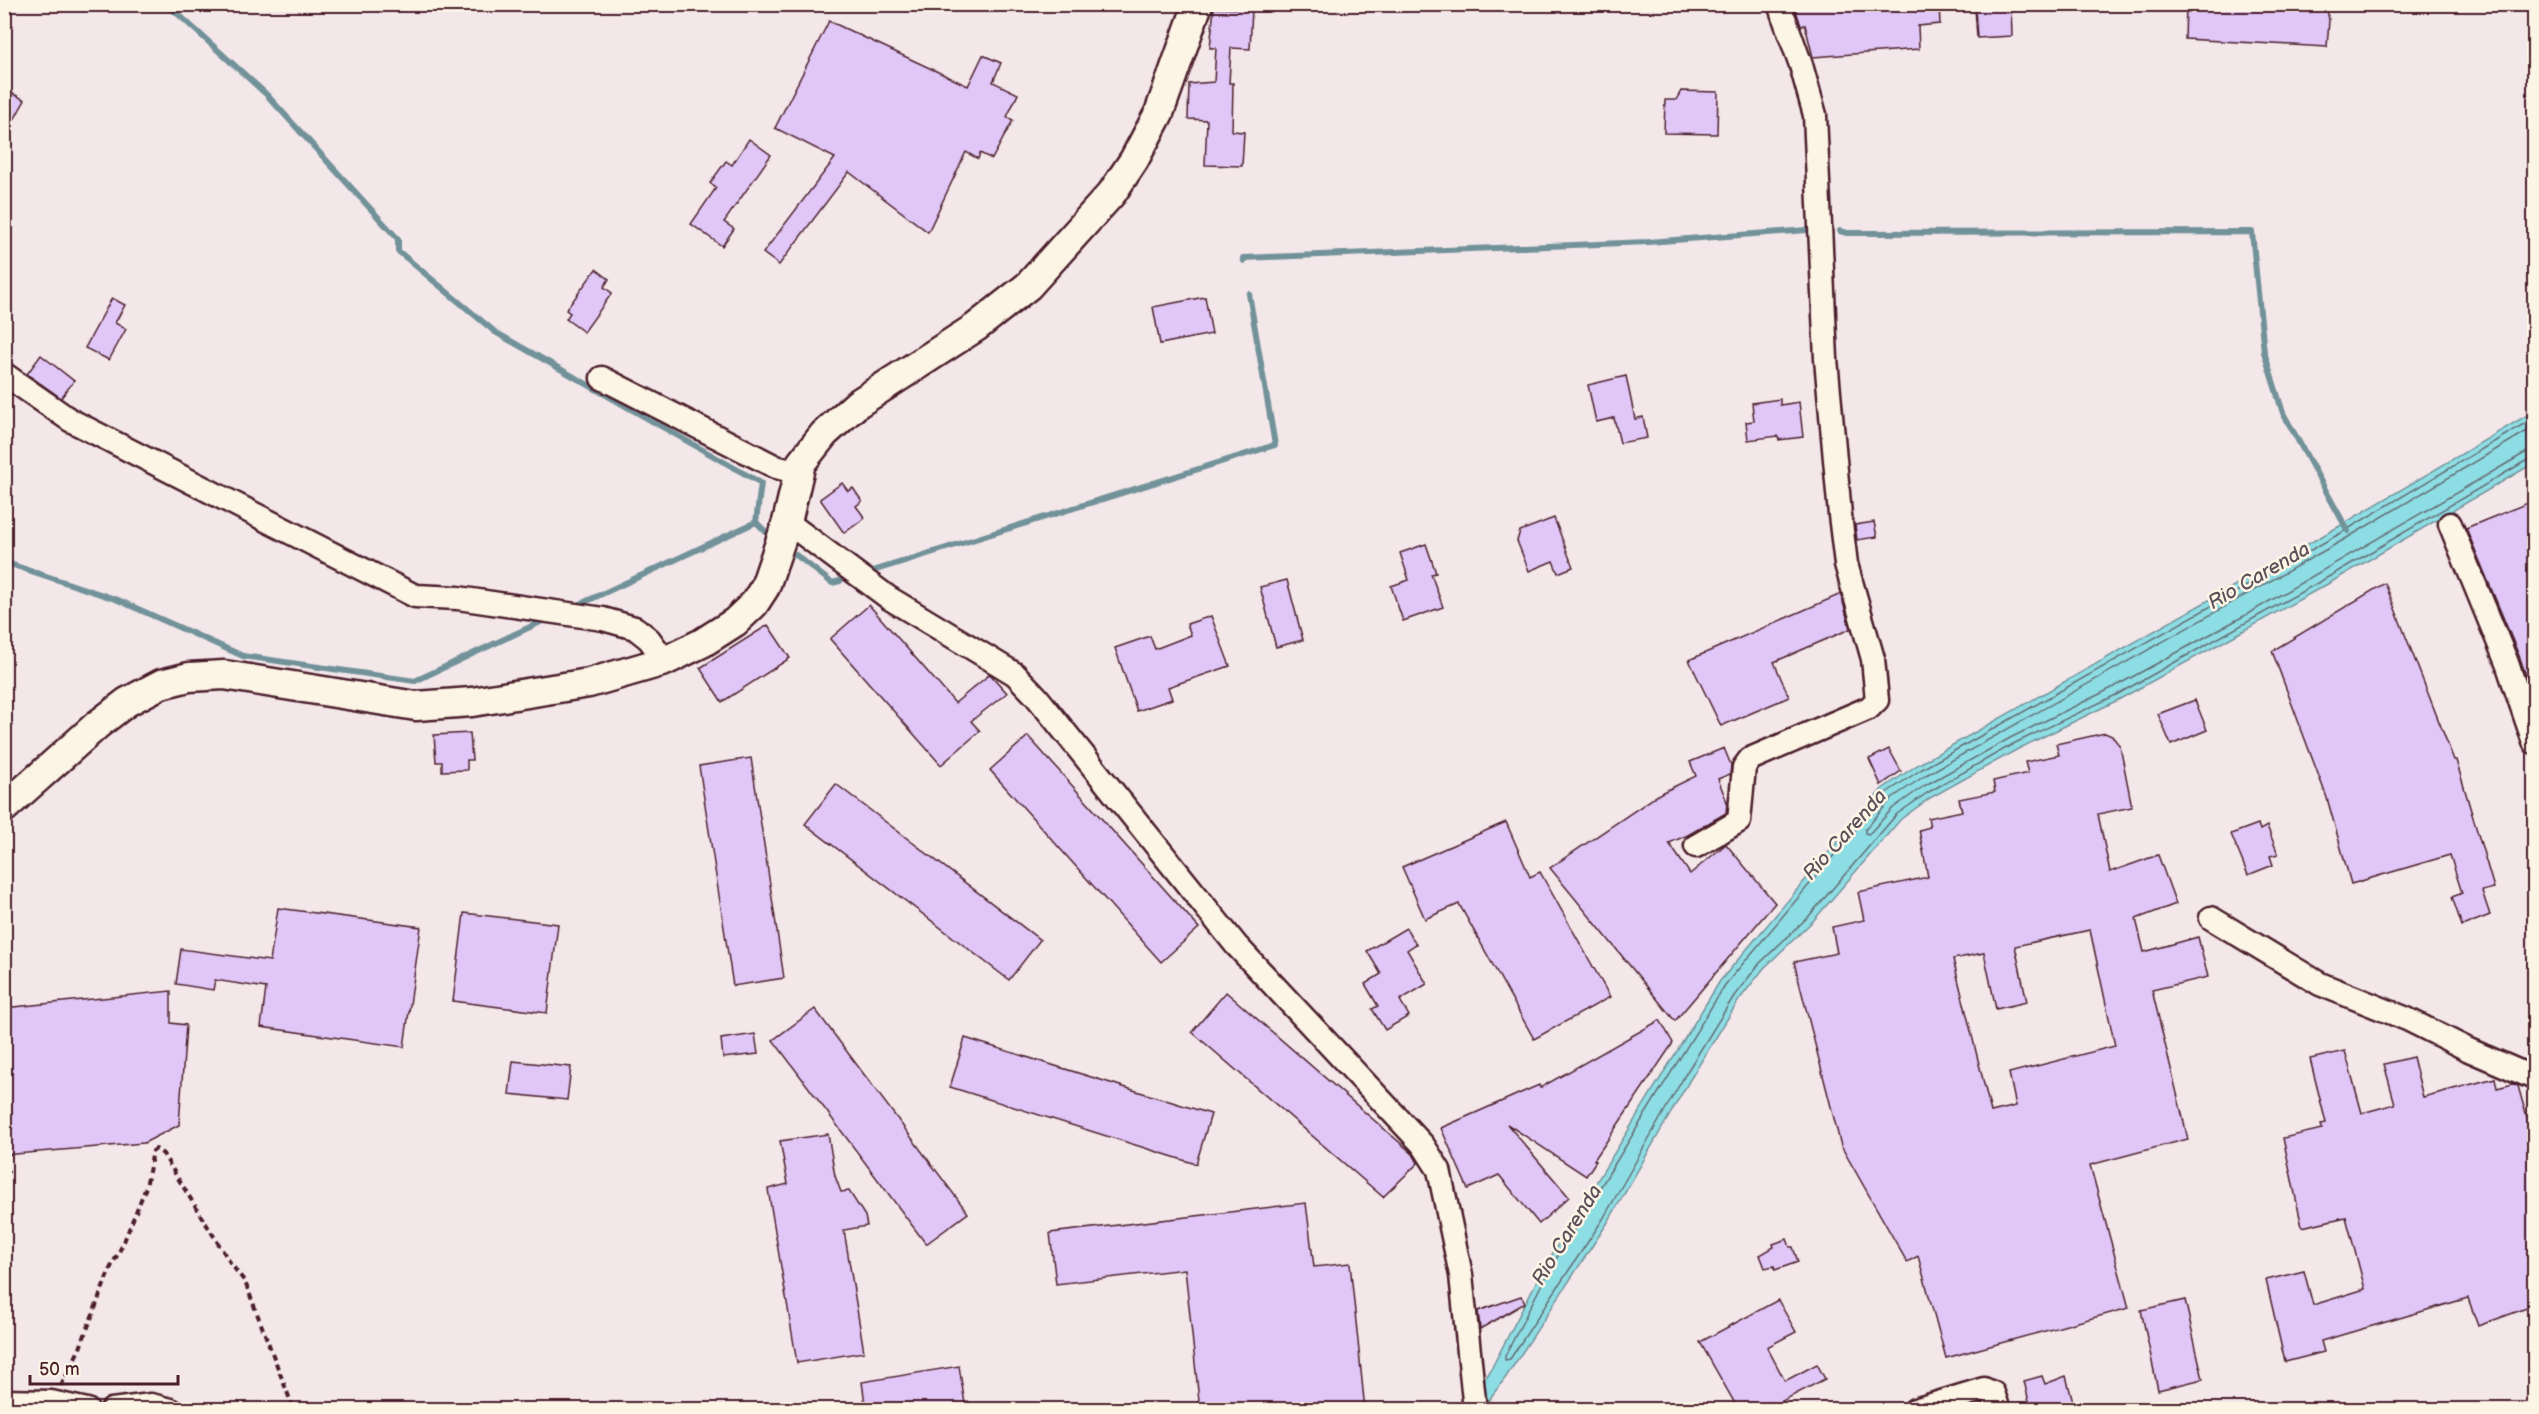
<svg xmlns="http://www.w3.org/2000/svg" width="2539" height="1414" font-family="'Balsamiq Sans',sans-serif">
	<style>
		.water { fill: #8ddee4; stroke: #72929a; stroke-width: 1.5 }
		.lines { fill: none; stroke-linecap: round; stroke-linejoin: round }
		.shore { stroke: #656b75; stroke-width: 1.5 }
		.stream { stroke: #72929a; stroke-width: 6 }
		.building { fill: #e0c7f7; stroke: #4a1f2b; stroke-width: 1.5; fill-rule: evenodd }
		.minor-casing { stroke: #4a1f2b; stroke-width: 27 }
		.major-casing { stroke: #4a1f2b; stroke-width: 33 }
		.path { stroke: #4a1f2b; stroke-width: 4; stroke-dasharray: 6 4.5; stroke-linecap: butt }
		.minor { stroke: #fcf5e5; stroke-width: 22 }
		.major { stroke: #fcf5e5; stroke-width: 28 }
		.labels { text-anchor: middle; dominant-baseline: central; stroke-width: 5; stroke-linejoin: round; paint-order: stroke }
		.water-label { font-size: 20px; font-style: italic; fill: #5b4f59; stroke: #fcf5e5 }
	</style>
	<rect width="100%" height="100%" fill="#f4e7ea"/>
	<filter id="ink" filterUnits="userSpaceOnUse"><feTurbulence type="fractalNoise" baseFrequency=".0167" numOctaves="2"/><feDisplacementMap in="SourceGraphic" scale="12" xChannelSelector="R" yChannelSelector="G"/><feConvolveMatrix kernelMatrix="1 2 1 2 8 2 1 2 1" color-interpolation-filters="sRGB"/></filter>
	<g filter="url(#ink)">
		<path class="water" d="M2534,411V463L2333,581L2118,700L2018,749L1930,798L1901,819L1813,921L1764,968L1739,1000L1691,1078L1608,1222L1506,1377L1482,1409L1462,1410L1489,1373L1543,1269L1720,981L1882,789L1919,764L2338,527Z"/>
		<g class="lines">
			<g class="shore">
				<path d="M2534,418L2341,533L1922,769L1886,793L1725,985L1548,1272L1505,1356V1360L1510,1359L1603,1219L1685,1075L1734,996L1759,964L1809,916L1897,814L1927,793L2015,743L2116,695L2330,576L2529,459H2534"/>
				<path d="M2534,427L2345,539L1926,775L1892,798L1865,830V833L1869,834L1893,808L1924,786L2012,737L2112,688L2244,616L2525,453L2534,451"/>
			</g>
			<g class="stream">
				<path d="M167,4L266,94L398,239V251L495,332L761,483L756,522"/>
				<path d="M1840,231L1847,233L2252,232L2264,352L2283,413L2348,531"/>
				<path d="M1244,261L1243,258L1648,242L1808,230"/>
				<path d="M756,522L766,532"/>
				<path d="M796,555L832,583L840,581"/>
				<path d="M4,562L118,600L243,656L415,681L549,618"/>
				<path d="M876,570L1275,445L1249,294"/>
				<path d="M574,607L756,522"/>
			</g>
		</g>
		<g class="building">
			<path d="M1794,4H1939L1940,24L1918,26L1919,49L1813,57L1805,25L1801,26Z"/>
			<path d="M2186,4H2326L2329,20L2327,47L2185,39Z"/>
			<path d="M2011,6L2012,36L1977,38L1975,8Z"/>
			<path d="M1214,8L1252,9L1250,49L1231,48L1229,83H1233L1232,131L1244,132L1242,166L1205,165L1207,120L1188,119L1189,84L1214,82L1216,48H1210Z"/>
			<path d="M829,21L968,86L983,55L1001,63L993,82L1018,94L1007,117L1013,120L992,159L980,153L978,159L966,152L928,232L849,172L779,265L763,253L835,158L775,128Z"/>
			<path d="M4,89L25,100L4,138Z"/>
			<path d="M1681,91L1718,92L1717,134L1664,133L1665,100H1676Z"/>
			<path d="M749,139L771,155L724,222L734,229L722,246L691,224L716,188L710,183L726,161L732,165Z"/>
			<path d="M596,269L609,279L604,287L612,293L584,332L566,319L570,313L566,310Z"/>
			<path d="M1205,297L1212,334L1160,344L1153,307Z"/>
			<path d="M112,298L125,305L115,323L126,329L109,360L85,348Z"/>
			<path d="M41,355L74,381L61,398L27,374Z"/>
			<path d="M1626,376L1635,419L1643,417L1647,438L1620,443L1614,418L1596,422L1588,385Z"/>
			<path d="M1780,399V405L1799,402L1803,437L1779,440L1778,436L1748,440L1746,422L1754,421L1752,403Z"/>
			<path d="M842,483L848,491L853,488L862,501L856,506L865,518L844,533L820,499Z"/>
			<path d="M2535,500V702L2520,658L2466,528Z"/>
			<path d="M1554,518L1573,567L1558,573L1553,561L1529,571L1517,541L1520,531Z"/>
			<path d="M1874,522L1877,537L1857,540L1855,525Z"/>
			<path d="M1426,544L1436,573L1431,574L1443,607L1403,621L1391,586L1409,580L1400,553Z"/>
			<path d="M1287,580L1303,640L1276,647L1260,587Z"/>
			<path d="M2385,583L2454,760H2456L2494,888L2482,891L2490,915L2462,926L2452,897L2462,893L2450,855L2351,884L2327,798L2272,651Z"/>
			<path d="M1841,594L1850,629L1774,662L1789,697L1721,726L1689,660Z"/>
			<path d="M869,605L955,703L990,674L1007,693L971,721L980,731L941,765L830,639Z"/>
			<path d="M1211,616L1230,666L1168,687L1172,699L1137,711L1115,648L1150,636L1155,649L1191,635L1187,624Z"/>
			<path d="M768,625L790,658L722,702L700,668Z"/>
			<path d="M2195,700L2207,730L2171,745L2158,714Z"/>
			<path d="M470,733L472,760H467V770L442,771V762H436L434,735Z"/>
			<path d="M2105,733L2112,736L2120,746L2132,807L2098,814L2110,872L2158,855L2176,904L2136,919L2144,952L2198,937L2208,977L2152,990L2188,1139L2090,1165L2129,1308L1946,1358L1918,1256L1907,1262L1841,1146L1794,962L1837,953L1832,927L1864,920L1858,892L1928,877L1919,830L1930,827L1928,818L1962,811L1959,799L1995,792L1993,781L2028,773L2025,762L2059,755L2056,744ZM2090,930L2115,1046L2009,1073L2016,1106L1991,1112L1953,959L1984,953L1996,1009L2027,1002L2015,946Z"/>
			<path d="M1028,736L1199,928L1161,962L990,770Z"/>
			<path d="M1724,748L1731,765L1730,774L1718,779L1727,802L1726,813L1688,835L1669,843L1690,874L1726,844L1775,903L1675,1021L1550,868L1661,793L1696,776L1690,762Z"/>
			<path d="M1889,749L1901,771L1881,785L1869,759Z"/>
			<path d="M751,758L784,978L733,986L699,766Z"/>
			<path d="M836,784L1040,940L1009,980L805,824Z"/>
			<path d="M1506,822L1530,877L1540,872L1610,997L1534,1039L1459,904L1425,919L1402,867Z"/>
			<path d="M2258,824L2260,830L2267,826L2278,854L2270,856L2273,865L2248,875L2231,834Z"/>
			<path d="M278,908L421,927L404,1047L261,1027L266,988L215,980L213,990L176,984L181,949L270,961Z"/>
			<path d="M464,913L558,924L547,1013L453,1001Z"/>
			<path d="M1406,928L1416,944L1407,950L1427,984L1400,1000L1409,1016L1385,1030L1372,1009L1378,1006L1365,984L1381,974L1367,951Z"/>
			<path d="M171,991V1023L186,1025L179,1125L144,1143L4,1155V1008Z"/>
			<path d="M1226,992L1413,1154L1418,1163L1383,1197L1192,1032Z"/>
			<path d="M815,1009L968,1213L926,1244L773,1040Z"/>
			<path d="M1660,1020L1673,1043L1594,1160L1596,1161L1586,1176L1507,1124L1569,1197L1539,1224L1499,1175L1468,1189L1441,1128L1539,1085L1540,1088Z"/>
			<path d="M755,1034L758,1054L723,1058L721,1039Z"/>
			<path d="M965,1038L1211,1114L1196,1164L950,1087Z"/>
			<path d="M2345,1051L2362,1113L2395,1104L2384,1064L2413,1057L2423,1097L2495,1078L2497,1088L2513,1084L2518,1086L2535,1146V1305L2478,1326L2468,1298L2321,1341L2324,1352L2285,1362L2266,1280L2304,1271L2313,1305L2365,1289L2346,1217L2302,1227L2283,1138L2322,1129L2321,1124L2326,1123L2310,1059Z"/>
			<path d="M513,1061L571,1067L567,1100L509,1094Z"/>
			<path d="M828,1134L835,1176L841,1192L849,1191L865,1216L867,1226L844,1230L864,1352L797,1363L768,1189L788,1184L780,1141Z"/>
			<path d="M1306,1203L1314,1267L1350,1263L1365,1410H1200L1185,1269L1056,1284L1050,1233Z"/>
			<path d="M1787,1239L1790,1247H1793L1798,1262L1775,1270L1774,1266L1765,1268L1760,1255L1774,1247L1773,1244Z"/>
			<path d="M1521,1296L1525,1303L1480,1329L1478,1311Z"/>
			<path d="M1778,1300L1796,1332L1767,1347L1785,1381L1817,1364L1825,1379L1782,1401L1786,1410H1747L1744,1404L1737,1407L1700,1342Z"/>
			<path d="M2185,1300L2203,1379L2158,1390L2141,1310Z"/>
			<path d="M959,1366L966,1410H866L862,1382Z"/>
			<path d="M2042,1376L2045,1384L2066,1376L2075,1410H2031L2024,1381Z"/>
		</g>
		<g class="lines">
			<g class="minor-casing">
				<g id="minor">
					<path d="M4,374L70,420L415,596L458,598L603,619L635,628L649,639L665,661"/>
					<path d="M602,378L776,467L798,473"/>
					<path d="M787,522L889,598L1015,674L1036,696L1236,945L1423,1145L1439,1170L1461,1275L1475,1410"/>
					<path d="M2450,524L2507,663L2534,742"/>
					<path d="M1696,846L1739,821L1744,767L1750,759L1869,708L1877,700L1873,659L1846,564L1840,515L1826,359L1815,115L1801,65L1779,4"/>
					<path d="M2211,918L2320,984L2407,1019L2469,1050L2534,1078"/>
					<path d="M4,1401L51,1402L87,1410"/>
					<path d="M112,1410L151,1405L171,1410"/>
					<path d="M1915,1410L1984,1389L1993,1393L1999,1410"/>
				</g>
			</g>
			<g class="major-casing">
				<path id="major" d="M4,808L97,725L127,702L161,684L189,677L224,675L416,706L472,702L589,683L665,661L702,643L735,622L754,604L765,587L787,522L801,463L824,434L857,404L976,327L1028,286L1112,193L1134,160L1159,113L1198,4"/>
			</g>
			<g class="path">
				<path d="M4,1172H12"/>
				<path d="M61,1386L80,1348L110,1269L123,1244L146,1187L153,1151L156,1149L163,1154L231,1264L245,1282L294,1410"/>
			</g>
			<use href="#minor" class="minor"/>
			<use href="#major" class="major"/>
		</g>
	</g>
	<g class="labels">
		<g class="water-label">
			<text transform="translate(2259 576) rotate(-30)">Rio Carenda</text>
			<text transform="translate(1845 835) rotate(-48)">Rio Carenda</text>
			<text transform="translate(1567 1235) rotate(-58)">Rio Carenda</text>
		</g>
	</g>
	<rect width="2539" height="1414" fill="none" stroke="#fcf5e5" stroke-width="24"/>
	<rect x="12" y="12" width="2515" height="1390" fill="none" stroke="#4a1f2b" stroke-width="2" filter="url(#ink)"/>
	<path d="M30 1375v9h148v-9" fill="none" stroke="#4a1f2b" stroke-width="3"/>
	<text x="39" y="1375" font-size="18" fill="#4a1f2b" stroke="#fcf5e5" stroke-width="4.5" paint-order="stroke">50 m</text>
</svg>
